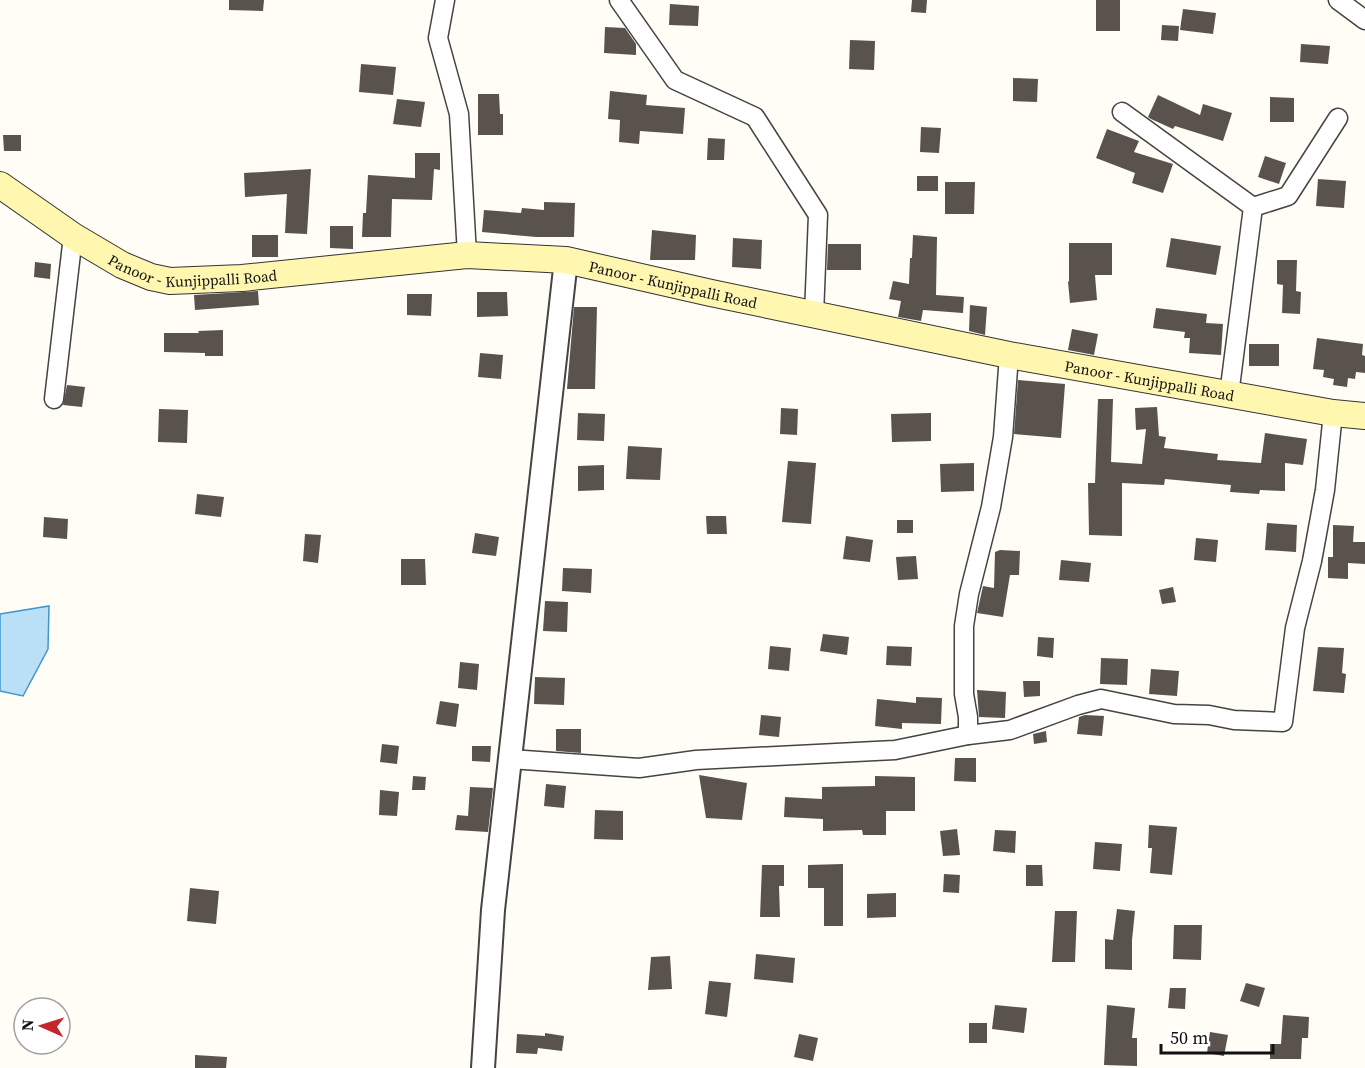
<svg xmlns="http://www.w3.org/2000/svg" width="1365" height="1068" font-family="'Source Serif 4',serif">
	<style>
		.water { fill: #b9e0f7; stroke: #3f96cf; stroke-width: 1.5 }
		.building { fill: #5a524d }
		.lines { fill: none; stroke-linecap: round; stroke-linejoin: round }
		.minor-casing { stroke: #444; stroke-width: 21 }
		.tertiary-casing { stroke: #444; stroke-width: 26 }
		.secondary-casing { stroke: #333; stroke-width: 28 }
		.minor { stroke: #fff; stroke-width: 18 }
		.tertiary { stroke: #fff; stroke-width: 22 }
		.secondary { stroke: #fff6b0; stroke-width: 26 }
		.labels { text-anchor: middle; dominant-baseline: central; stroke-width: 6; stroke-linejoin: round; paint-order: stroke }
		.street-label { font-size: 15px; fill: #111; stroke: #fff }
	</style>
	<rect width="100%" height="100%" fill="#fffdf5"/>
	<path class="water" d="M49,606L48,649L23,696L0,691V614Z"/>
	<g class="building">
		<path d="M229,0H264L263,11L229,10Z"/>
		<path d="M912,0H927L926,13L911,12Z"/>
		<rect x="1096" y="0" width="24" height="31"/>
		<path d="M670,4L699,6L698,26L669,25Z"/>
		<path d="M1183,9L1216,13L1213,34L1180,30Z"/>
		<path d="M1162,25L1179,26L1178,41L1161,40Z"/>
		<path d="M605,27L625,28L636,44V55L604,53Z"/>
		<path d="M850,40L875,41L874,70L849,69Z"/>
		<path d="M1301,44L1330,46L1328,64L1300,62Z"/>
		<path d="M361,64L396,67L393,95L359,92Z"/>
		<path d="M1013,78L1038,79L1037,102L1013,101Z"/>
		<path d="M610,91L647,95L646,105L685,108L683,134L640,131L639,144L619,142L620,120L608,119Z"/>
		<path d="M478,94H499L500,114H503V135H478Z"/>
		<path d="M1158,95L1200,115L1203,104L1232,113L1223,141L1175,126L1173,129L1151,119L1148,117Z"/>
		<path d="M1270,97L1294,98V122H1270Z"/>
		<path d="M397,99L425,102L421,127L393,124Z"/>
		<path d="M921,127L941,128L939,153L920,152Z"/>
		<path d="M1107,129L1139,141L1134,152L1173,164L1163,193L1132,183L1135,173L1096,158Z"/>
		<path d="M3,135H21V151H4Z"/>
		<path d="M708,138L725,139L724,160H707Z"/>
		<path d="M415,153H440V170L434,169L432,200L392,199L391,237H362L363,213H366L368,175L415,178Z"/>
		<path d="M1265,156L1286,163L1279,184L1258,177Z"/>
		<path d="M311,169L307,234L285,233L287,194L245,197L244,173Z"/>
		<rect x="917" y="176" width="21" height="15"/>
		<path d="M1318,179L1346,181L1344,208L1316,206Z"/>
		<path d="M945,182H975L974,214H945Z"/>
		<path d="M544,202L575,203L574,237H536L482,232L484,210L521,213L522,208L544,210Z"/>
		<path d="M330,226H353V249L330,248Z"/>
		<path d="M652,230L696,235L695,260H650Z"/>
		<rect x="252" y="235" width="26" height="22"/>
		<path d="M913,235L937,237L936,295L964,297L963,313L923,310L921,321L898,317L901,301L889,299L893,281L909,284L910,258H912Z"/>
		<path d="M733,238L762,240L761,269L732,267Z"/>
		<path d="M1171,238L1221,246L1216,275L1166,267Z"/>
		<path d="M1069,243H1112V275H1095L1097,300L1070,303L1068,282L1069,281Z"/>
		<path d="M828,244H861V270H827Z"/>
		<path d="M1277,260H1297L1296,291L1301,292L1300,314L1282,313L1283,285L1277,284Z"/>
		<path d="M35,262L51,264L50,279L34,277Z"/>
		<path d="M258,291L259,305L195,310L194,295Z"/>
		<path d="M477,292H507L508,316L477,317Z"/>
		<path d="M407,294H432L431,316L407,315Z"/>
		<path d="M970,305L987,307L985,335L969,331Z"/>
		<path d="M574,307H597L595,389H567Z"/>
		<path d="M1156,308L1207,314L1206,323L1223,324L1221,355L1189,353L1190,338H1184L1185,332L1153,328Z"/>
		<path d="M1072,329L1098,334L1094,355L1068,350Z"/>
		<path d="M223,330V356H205V353L164,352V333H199L198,331Z"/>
		<path d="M1317,338L1363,344L1362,355L1365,356V373L1356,372L1355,379L1348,378L1347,387L1333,385L1334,379L1323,377L1324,370L1313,369Z"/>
		<rect x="1249" y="344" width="30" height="22"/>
		<path d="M480,353L503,355L501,379L478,377Z"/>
		<path d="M1018,380L1065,384L1061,438L1014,434Z"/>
		<path d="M67,385L85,387L82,407L63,405Z"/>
		<path d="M1098,399H1113L1111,462L1142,464L1146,429L1136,430L1135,408L1157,407L1159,436L1166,437L1164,448L1218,454L1217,460L1261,463L1265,433L1307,439L1303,465L1285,463V491L1260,490L1259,494L1230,492L1231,485L1165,479L1164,485L1122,483V536L1089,535L1088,483H1095Z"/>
		<path d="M781,408L798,409L797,435L780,434Z"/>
		<path d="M159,409L188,410L187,443L158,442Z"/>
		<path d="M578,413L605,414L604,441L577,440Z"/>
		<path d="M931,413V441L892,442L891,414Z"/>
		<path d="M628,446L662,448L660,480L626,479Z"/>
		<path d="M788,461L816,463L811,524L782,522Z"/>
		<path d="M974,463V491L941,492L940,464Z"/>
		<path d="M604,465V490L578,491V466Z"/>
		<path d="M197,494L224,497L221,517L195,514Z"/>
		<path d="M706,516H726L727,534H707Z"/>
		<path d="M44,517L68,519L67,539L43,537Z"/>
		<rect x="897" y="520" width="16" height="13"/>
		<path d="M1267,523L1297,525L1296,552L1265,550Z"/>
		<path d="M1333,525L1354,526L1353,542H1365V564L1348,563V579L1328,578V557H1333Z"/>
		<path d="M475,533L499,537L496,556L472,553Z"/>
		<path d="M305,534L321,535L318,563L303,561Z"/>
		<path d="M846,536L873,540L870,562L843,559Z"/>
		<path d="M1196,538L1218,540L1216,562L1194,560Z"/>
		<path d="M1000,550L1020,551L1019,575H1010L1003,617L977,613L983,586L994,588L995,552Z"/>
		<path d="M916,556L918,579L898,580L896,557Z"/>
		<path d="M401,559H425L426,585H401Z"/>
		<path d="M1061,560L1091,563L1089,582L1059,580Z"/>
		<path d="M563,568L592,569L591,593L562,591Z"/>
		<path d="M1173,587L1176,602L1162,604L1159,590Z"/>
		<path d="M545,601L568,602L567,632L543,631Z"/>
		<path d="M823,634L849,637L847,655L820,651Z"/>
		<path d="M1038,637L1054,638L1053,658L1037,656Z"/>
		<path d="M770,646L791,648L789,671L768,669Z"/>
		<path d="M887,646L912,647L911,666L886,665Z"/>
		<path d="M1318,647L1344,648L1342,673L1346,674L1344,693L1313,691Z"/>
		<path d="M1101,658L1128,659L1127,685L1100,684Z"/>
		<path d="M460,662L479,664L477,690L458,688Z"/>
		<path d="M1151,669L1179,671L1177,696L1149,694Z"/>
		<path d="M535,677L565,678L564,705L534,704Z"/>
		<path d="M1023,681H1040V696L1024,697Z"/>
		<path d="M977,690L1006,692L1005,718L979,717Z"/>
		<path d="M916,697L942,698L941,724L902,723V729L875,726L877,699L916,703Z"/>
		<path d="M440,701L459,704L456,727L436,724Z"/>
		<path d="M761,715L781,717L779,737L759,735Z"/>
		<path d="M1085,715L1104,716L1102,736L1077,734L1079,717Z"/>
		<path d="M556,729H581V753L556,751Z"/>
		<path d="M1046,731L1047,742L1034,744L1033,734Z"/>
		<path d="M382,744L399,746L397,764L380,762Z"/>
		<path d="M472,746H491L490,762L472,761Z"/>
		<path d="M955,758H976V782L954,781Z"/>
		<path d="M699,775L747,783L742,820L706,818Z"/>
		<path d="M413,776L426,777L425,790H412Z"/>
		<path d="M875,776L915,777V811H886V835H863L862,830L823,831V819L784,817L785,797L822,799V787L875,786Z"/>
		<path d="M546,784L566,786L564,808L544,806Z"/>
		<path d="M470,787L493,788L488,832L455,830L457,815L468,816Z"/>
		<path d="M380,790L399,792L397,816L379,815Z"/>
		<path d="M595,810L623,811V840L594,839Z"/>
		<path d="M1149,825L1177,827L1172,875L1150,873L1152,848H1148Z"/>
		<path d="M957,829L960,855L943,856L940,831Z"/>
		<path d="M995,830L1016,831L1015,853L993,851Z"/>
		<path d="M1095,842L1122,844L1120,871L1093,869Z"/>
		<path d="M843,864V926H824V888H808V865Z"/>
		<path d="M762,865H784V886H779L780,917H760Z"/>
		<path d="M1026,865H1042L1043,886H1026Z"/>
		<path d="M944,874L960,875L959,893L943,892Z"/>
		<path d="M190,888L219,891L216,924L187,921Z"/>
		<path d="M896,893V917L867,918V894Z"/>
		<path d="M1117,909L1135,911L1132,940V970L1105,969V939L1113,940Z"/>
		<path d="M1055,911H1077L1075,962H1052Z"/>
		<path d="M1174,925H1202L1201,960L1173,959Z"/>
		<path d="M756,954L795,958L793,983L754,979Z"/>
		<path d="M670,956L672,989L648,990L651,957Z"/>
		<path d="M709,981L731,983L727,1017L705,1014Z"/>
		<path d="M1246,983L1265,988L1259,1007L1240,1001Z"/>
		<path d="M1170,988H1186L1185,1009L1168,1008Z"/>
		<path d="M995,1005L1027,1008L1024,1033L992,1029Z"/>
		<path d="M1107,1005L1135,1008L1132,1038H1137V1066L1104,1065Z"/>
		<path d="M1283,1015L1309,1017L1308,1038H1302L1301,1059H1270V1044H1281Z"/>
		<rect x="969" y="1023" width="18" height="20"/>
		<path d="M1210,1032L1228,1035L1224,1056L1207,1053Z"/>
		<path d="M545,1033L564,1036L562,1051L538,1048L537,1054L516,1053L517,1034L545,1036Z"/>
		<path d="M799,1034L818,1038L813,1061L794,1057Z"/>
		<path d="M195,1055L227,1057L226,1068H195Z"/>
	</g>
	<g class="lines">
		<g class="minor-casing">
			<g id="minor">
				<path d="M445,0L438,38L459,114L467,255"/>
				<path d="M619,0L675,80L755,117L818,215L814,315"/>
				<path d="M1338,0L1365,20"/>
				<path d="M1122,112L1253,207L1229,395"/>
				<path d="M1253,207L1288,196L1338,118"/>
				<path d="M54,399L73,236"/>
				<path d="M968,735V717L964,694V626L969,594L991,507L1003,437L1009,355"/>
				<path d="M510,759L639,768L696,760L895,750L968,735L1010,730L1078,705L1101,699L1174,714L1209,715L1234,720L1283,722L1295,628L1312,561L1325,490L1333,413"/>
			</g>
		</g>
		<g class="tertiary-casing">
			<path id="tertiary" d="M483,1068L493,910L566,260"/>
		</g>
		<g class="secondary-casing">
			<g id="secondary">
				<path id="s1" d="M0,185L73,236L122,265L151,277L170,281L242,278L467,255L566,260L711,293L1009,355L1333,413L1365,416"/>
			</g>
		</g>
		<use href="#minor" class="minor"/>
		<use href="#tertiary" class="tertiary"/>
		<use href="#secondary" class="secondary"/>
	</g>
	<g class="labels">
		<g class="street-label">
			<text stroke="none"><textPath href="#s1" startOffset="218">Panoor - Kunjippalli Road</textPath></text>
			<text stroke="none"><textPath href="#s1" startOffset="704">Panoor - Kunjippalli Road</textPath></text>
			<text stroke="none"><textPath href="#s1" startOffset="1190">Panoor - Kunjippalli Road</textPath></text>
		</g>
	</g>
	<g transform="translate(42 1026) rotate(273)"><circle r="28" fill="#ffffff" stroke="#a0a0a0" stroke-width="1.5"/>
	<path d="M0-4.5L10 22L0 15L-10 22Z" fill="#c4262e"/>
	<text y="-9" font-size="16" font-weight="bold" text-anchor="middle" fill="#111111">N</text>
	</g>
	<path d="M1161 1044v9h112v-9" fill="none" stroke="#111111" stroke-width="3"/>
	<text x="1170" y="1044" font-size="18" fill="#111111" stroke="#ffffff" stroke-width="4.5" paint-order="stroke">50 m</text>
</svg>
